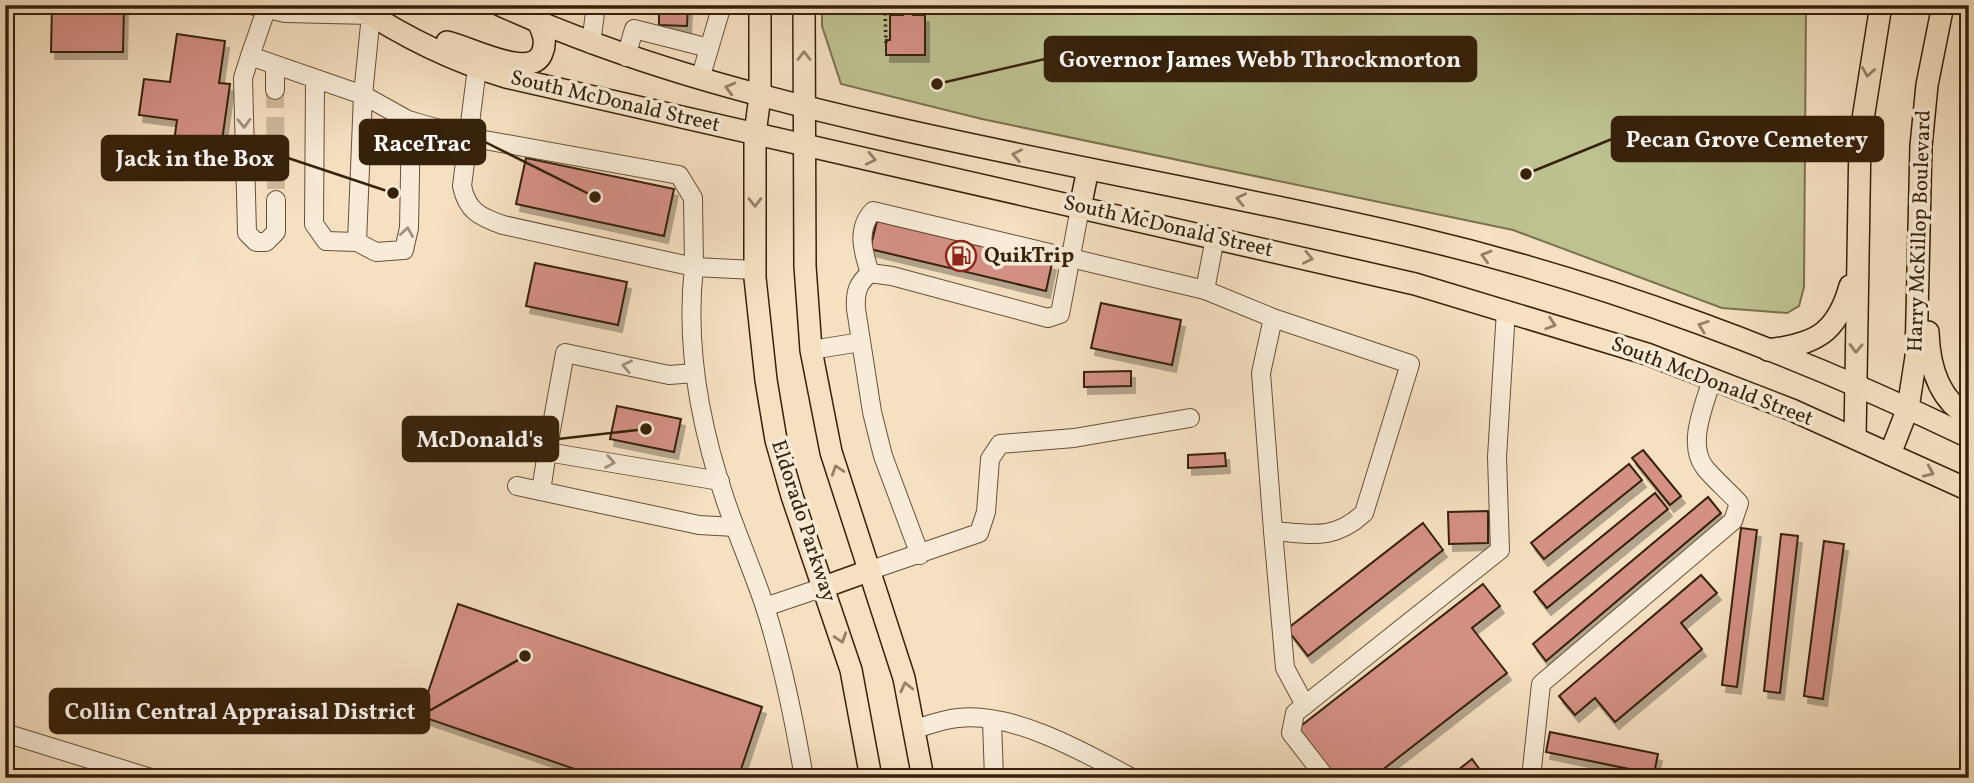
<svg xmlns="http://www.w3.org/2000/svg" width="1974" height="783" font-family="Vollkorn,serif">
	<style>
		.green { fill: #bec291; stroke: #7a724e; stroke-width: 2 }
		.building { fill: #d49085; stroke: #36210a; stroke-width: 2; filter: url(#shadow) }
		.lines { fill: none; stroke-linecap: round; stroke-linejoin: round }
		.minor-tunnel { stroke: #cfba9c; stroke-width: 18; stroke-dasharray: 18 9; stroke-linecap: butt }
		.minor-casing { stroke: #665138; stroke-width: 20 }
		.major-casing { stroke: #36210a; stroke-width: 24 }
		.path { stroke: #36210a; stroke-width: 3.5; stroke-dasharray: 2 3.5; stroke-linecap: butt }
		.minor { stroke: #f8ebd7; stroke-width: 18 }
		.major { stroke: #f5e0c1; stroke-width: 21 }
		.oneway { stroke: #968066 }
		.oneway2 { stroke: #a1907b }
		.labels { text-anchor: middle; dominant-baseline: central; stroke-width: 7; stroke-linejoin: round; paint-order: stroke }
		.street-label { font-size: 21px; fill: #36210a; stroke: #f8ebd7 }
		.poi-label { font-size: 21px; font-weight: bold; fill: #36210a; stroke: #f8ebd7; text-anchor: start }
		.leader { fill: none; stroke: #36210a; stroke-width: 2.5 }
		.callout-dot { fill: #36210a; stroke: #f8ebd7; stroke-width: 2.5 }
		.callout { fill: #36210a; stroke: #36210a; stroke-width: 2.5 }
		.callout-label { font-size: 23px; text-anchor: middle; font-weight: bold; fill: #fff }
	</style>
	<defs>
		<filter id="shadow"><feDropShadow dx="4" dy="7" stdDeviation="0" flood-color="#0004"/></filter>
	</defs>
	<rect width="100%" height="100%" fill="#f5e0c1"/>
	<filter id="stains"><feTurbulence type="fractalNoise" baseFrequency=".00286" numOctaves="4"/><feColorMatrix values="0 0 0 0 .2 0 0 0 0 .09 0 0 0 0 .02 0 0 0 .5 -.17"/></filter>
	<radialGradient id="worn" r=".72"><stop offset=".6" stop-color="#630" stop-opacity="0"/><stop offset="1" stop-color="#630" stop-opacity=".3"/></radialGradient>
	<path class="green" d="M822,5H1806L1804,287L1799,306L1787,313L1722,308L1513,230L982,119L841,84L822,26Z"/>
	<g class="building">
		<path d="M52,5H124L123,52H51Z"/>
		<path d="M659,5H688L687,26L659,25Z"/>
		<path d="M903,10H913V15H925V55H886V40H890V15H903Z"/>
		<path d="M177,34L225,41L219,83L230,84L221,148L174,142L177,120L139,115L144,79L170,82Z"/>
		<path d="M526,158L674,189L664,236L516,204Z"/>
		<path d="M877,221L1052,263L1046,291L870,249Z"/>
		<path d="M535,263L627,282L618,325L526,306Z"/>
		<path d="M1101,303L1181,320L1172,365L1091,348Z"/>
		<path d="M1131,371V386L1084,387V372Z"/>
		<path d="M617,406L681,419L674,452L610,439Z"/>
		<path d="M1643,450L1681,496L1670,505L1632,458Z"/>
		<path d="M1225,453L1226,466L1188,468V455Z"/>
		<path d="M1629,464L1642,480L1544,559L1531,543Z"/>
		<path d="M1655,493L1668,509L1547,608L1534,592Z"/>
		<path d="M1708,497L1721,513L1546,661L1533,644Z"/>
		<path d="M1488,511V543L1449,544L1448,512Z"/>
		<path d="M1423,523L1443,550L1308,656L1287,629Z"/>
		<path d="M1741,528L1757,530L1737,687L1722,685Z"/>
		<path d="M1781,534L1798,536L1780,693L1764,691Z"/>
		<path d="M1824,541L1844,544L1823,699L1804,696Z"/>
		<path d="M1701,575L1717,593L1681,623L1702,649L1615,722L1595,698L1575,715L1559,696Z"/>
		<path d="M1483,584L1500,606L1472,628L1507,673L1372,778H1334L1297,729Z"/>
		<path d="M458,604L762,707L738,778H601L420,716Z"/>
		<path d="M1550,732L1658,754L1654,774L1546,752Z"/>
		<path d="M1472,759L1486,778H1448Z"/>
	</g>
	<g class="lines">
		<path class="minor-tunnel" d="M275,90L276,200"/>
		<g class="minor-casing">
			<g id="minor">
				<path d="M251,5L285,13L371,15L363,95L408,120L468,137L679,175L693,198L694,267L755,270"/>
				<path d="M266,10L250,56L363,95L357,242L326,241L314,224L315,81"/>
				<path d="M591,44L596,5"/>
				<path d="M250,56L243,78L247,233L256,242H266L276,232V200"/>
				<path d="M626,57L634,29L709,48"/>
				<path d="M275,66V90"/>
				<path d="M477,68L462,186C467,211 480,217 503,225L694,267C685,346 700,426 726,502C738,537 753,571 765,607C783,663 794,719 804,778"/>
				<path d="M700,79L722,5"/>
				<path d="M357,242L376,252L404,250L409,228L411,121"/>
				<path d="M870,273C863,252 856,229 873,211L1205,290L1215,238"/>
				<path d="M1205,290L1273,318L1410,364L1364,513C1334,541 1311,534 1273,531"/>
				<path d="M1273,318L1261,373L1273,531L1285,668L1305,705"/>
				<path d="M811,350L861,342"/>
				<path d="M695,373L669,375L565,353L547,452L720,481"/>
				<path d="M517,486L699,525L735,527"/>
				<path d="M541,491L547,452"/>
				<path d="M920,555L883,456L872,412L856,309C855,293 857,284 870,273L892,276L1048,318L1060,314L1080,208"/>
				<path d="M871,570L979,533L986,512L990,459L1000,444L1074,438L1190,418"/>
				<path d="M765,607L824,587"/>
				<path d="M992,721L994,778"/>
				<path d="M915,729C929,725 944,719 958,718C1012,711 1086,753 1132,778"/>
				<path d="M5,733L151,778"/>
				<path d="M1326,778L1291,733L1295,713L1500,550L1497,457L1506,310"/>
				<path d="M1531,778L1541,684L1733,521L1739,503C1728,491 1715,480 1705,468C1686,444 1705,404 1712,379"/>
			</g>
		</g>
		<g class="major-casing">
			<g id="major">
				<path d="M356,5C402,36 453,61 506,77L1415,284L1647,354L1792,410L1969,490"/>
				<path d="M500,5C623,61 751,95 882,125C1060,166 1240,196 1418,238C1605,282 1796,354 1969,437"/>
				<path d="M760,5V96L755,134V278L766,380L776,440L792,496L851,670L871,778"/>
				<path d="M804,5L805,266L811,350L831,452L904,678L923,778"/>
				<path d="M447,42C468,46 531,81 542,53C547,42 543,32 538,22"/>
				<path d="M1080,208L1088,169"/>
				<path d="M1928,332C1929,365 1938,399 1969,417"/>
				<path d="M1768,350C1816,344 1837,333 1850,286"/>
				<path d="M1855,438L1860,138L1881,5"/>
				<path d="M1890,454L1908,408L1916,357L1921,146L1927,85L1943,5"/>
				<path d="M824,587L871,570"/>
			</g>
		</g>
		<g class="path">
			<path d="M862,5V8L909,10"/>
			<path d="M885,8L886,45"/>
		</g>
		<use href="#minor" class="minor"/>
		<use href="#major" class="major"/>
	</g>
	<defs><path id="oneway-chevron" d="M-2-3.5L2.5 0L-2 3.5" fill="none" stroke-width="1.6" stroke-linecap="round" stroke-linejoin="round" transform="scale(1.75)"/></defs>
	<g class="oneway">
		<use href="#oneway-chevron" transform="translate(804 56) rotate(-90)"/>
		<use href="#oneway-chevron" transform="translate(1868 72) rotate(99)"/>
		<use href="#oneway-chevron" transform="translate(730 88) rotate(-165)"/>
		<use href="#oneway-chevron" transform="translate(1017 155) rotate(-169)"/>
		<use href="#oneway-chevron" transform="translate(871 159) rotate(13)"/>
		<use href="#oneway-chevron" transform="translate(1241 199) rotate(-168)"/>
		<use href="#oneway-chevron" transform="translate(755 202) rotate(89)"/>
		<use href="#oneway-chevron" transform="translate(1486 256) rotate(-164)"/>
		<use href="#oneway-chevron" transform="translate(1308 258) rotate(12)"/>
		<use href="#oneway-chevron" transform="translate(1551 324) rotate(18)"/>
		<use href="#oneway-chevron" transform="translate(1703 326) rotate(-160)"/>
		<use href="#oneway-chevron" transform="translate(1856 348) rotate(91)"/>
		<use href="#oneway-chevron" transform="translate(837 470) rotate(-108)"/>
		<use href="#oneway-chevron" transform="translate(1929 472) rotate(24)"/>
		<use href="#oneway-chevron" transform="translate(841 638) rotate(72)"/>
		<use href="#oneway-chevron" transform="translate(906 687) rotate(-103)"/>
	</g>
	<g class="oneway2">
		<use href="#oneway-chevron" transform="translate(244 123) rotate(88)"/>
		<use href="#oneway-chevron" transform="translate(407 232) rotate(-81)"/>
		<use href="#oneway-chevron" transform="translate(627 366) rotate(-168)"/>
		<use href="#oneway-chevron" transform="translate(610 462) rotate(10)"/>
	</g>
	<defs>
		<g id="fuel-ring" transform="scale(1.575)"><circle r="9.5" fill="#f8ebd7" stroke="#8f2418" stroke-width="1.5"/><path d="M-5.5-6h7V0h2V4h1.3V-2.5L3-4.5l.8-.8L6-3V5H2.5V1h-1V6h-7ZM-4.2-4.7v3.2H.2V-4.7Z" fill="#8f2418"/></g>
	</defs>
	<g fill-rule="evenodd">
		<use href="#fuel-ring" x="961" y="256"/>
	</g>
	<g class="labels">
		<g class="street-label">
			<text transform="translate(615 102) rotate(13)">South McDonald Street</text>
			<text transform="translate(1168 227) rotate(13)">South McDonald Street</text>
			<text transform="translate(1920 231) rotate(-88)">Harry McKillop Boulevard</text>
			<text transform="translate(1712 382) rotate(21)">South McDonald Street</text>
			<text transform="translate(803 521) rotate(72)">Eldorado Parkway</text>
		</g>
		<g class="poi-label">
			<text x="984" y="256">QuikTrip</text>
		</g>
	</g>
	<path class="leader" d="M937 84L1045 59M1526 174L1612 139M595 197L485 142M393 193L288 158M646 429L558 439M525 656L429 711"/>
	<g class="callout-dot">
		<circle cx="937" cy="84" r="7"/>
		<circle cx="1526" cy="174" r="7"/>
		<circle cx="595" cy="197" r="7"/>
		<circle cx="393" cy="193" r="7"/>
		<circle cx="646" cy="429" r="7"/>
		<circle cx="525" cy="656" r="7"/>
	</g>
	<g class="callout">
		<rect x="1045" y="37" width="431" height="44" rx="7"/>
		<rect x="1612" y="117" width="271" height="44" rx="7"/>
		<rect x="360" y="120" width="125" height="44" rx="7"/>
		<rect x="102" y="136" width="186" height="44" rx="7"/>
		<rect x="403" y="417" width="155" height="44" rx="7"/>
		<rect x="50" y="689" width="379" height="44" rx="7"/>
	</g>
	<g class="callout-label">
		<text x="1260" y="67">Governor James Webb Throckmorton</text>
		<text x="1747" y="147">Pecan Grove Cemetery</text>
		<text x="422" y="151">RaceTrac</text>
		<text x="195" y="166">Jack in the Box</text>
		<text x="480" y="447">McDonald's</text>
		<text x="240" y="719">Collin Central Appraisal District</text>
	</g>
	<rect width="1974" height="783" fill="none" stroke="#f5e0c1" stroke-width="28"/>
	<rect x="7" y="7" width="1960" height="769" fill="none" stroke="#36210a" stroke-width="3.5"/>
	<rect x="14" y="14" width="1946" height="755" fill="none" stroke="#36210a" stroke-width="2"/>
	<rect width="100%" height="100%" filter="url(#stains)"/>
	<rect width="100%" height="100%" fill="url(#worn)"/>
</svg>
